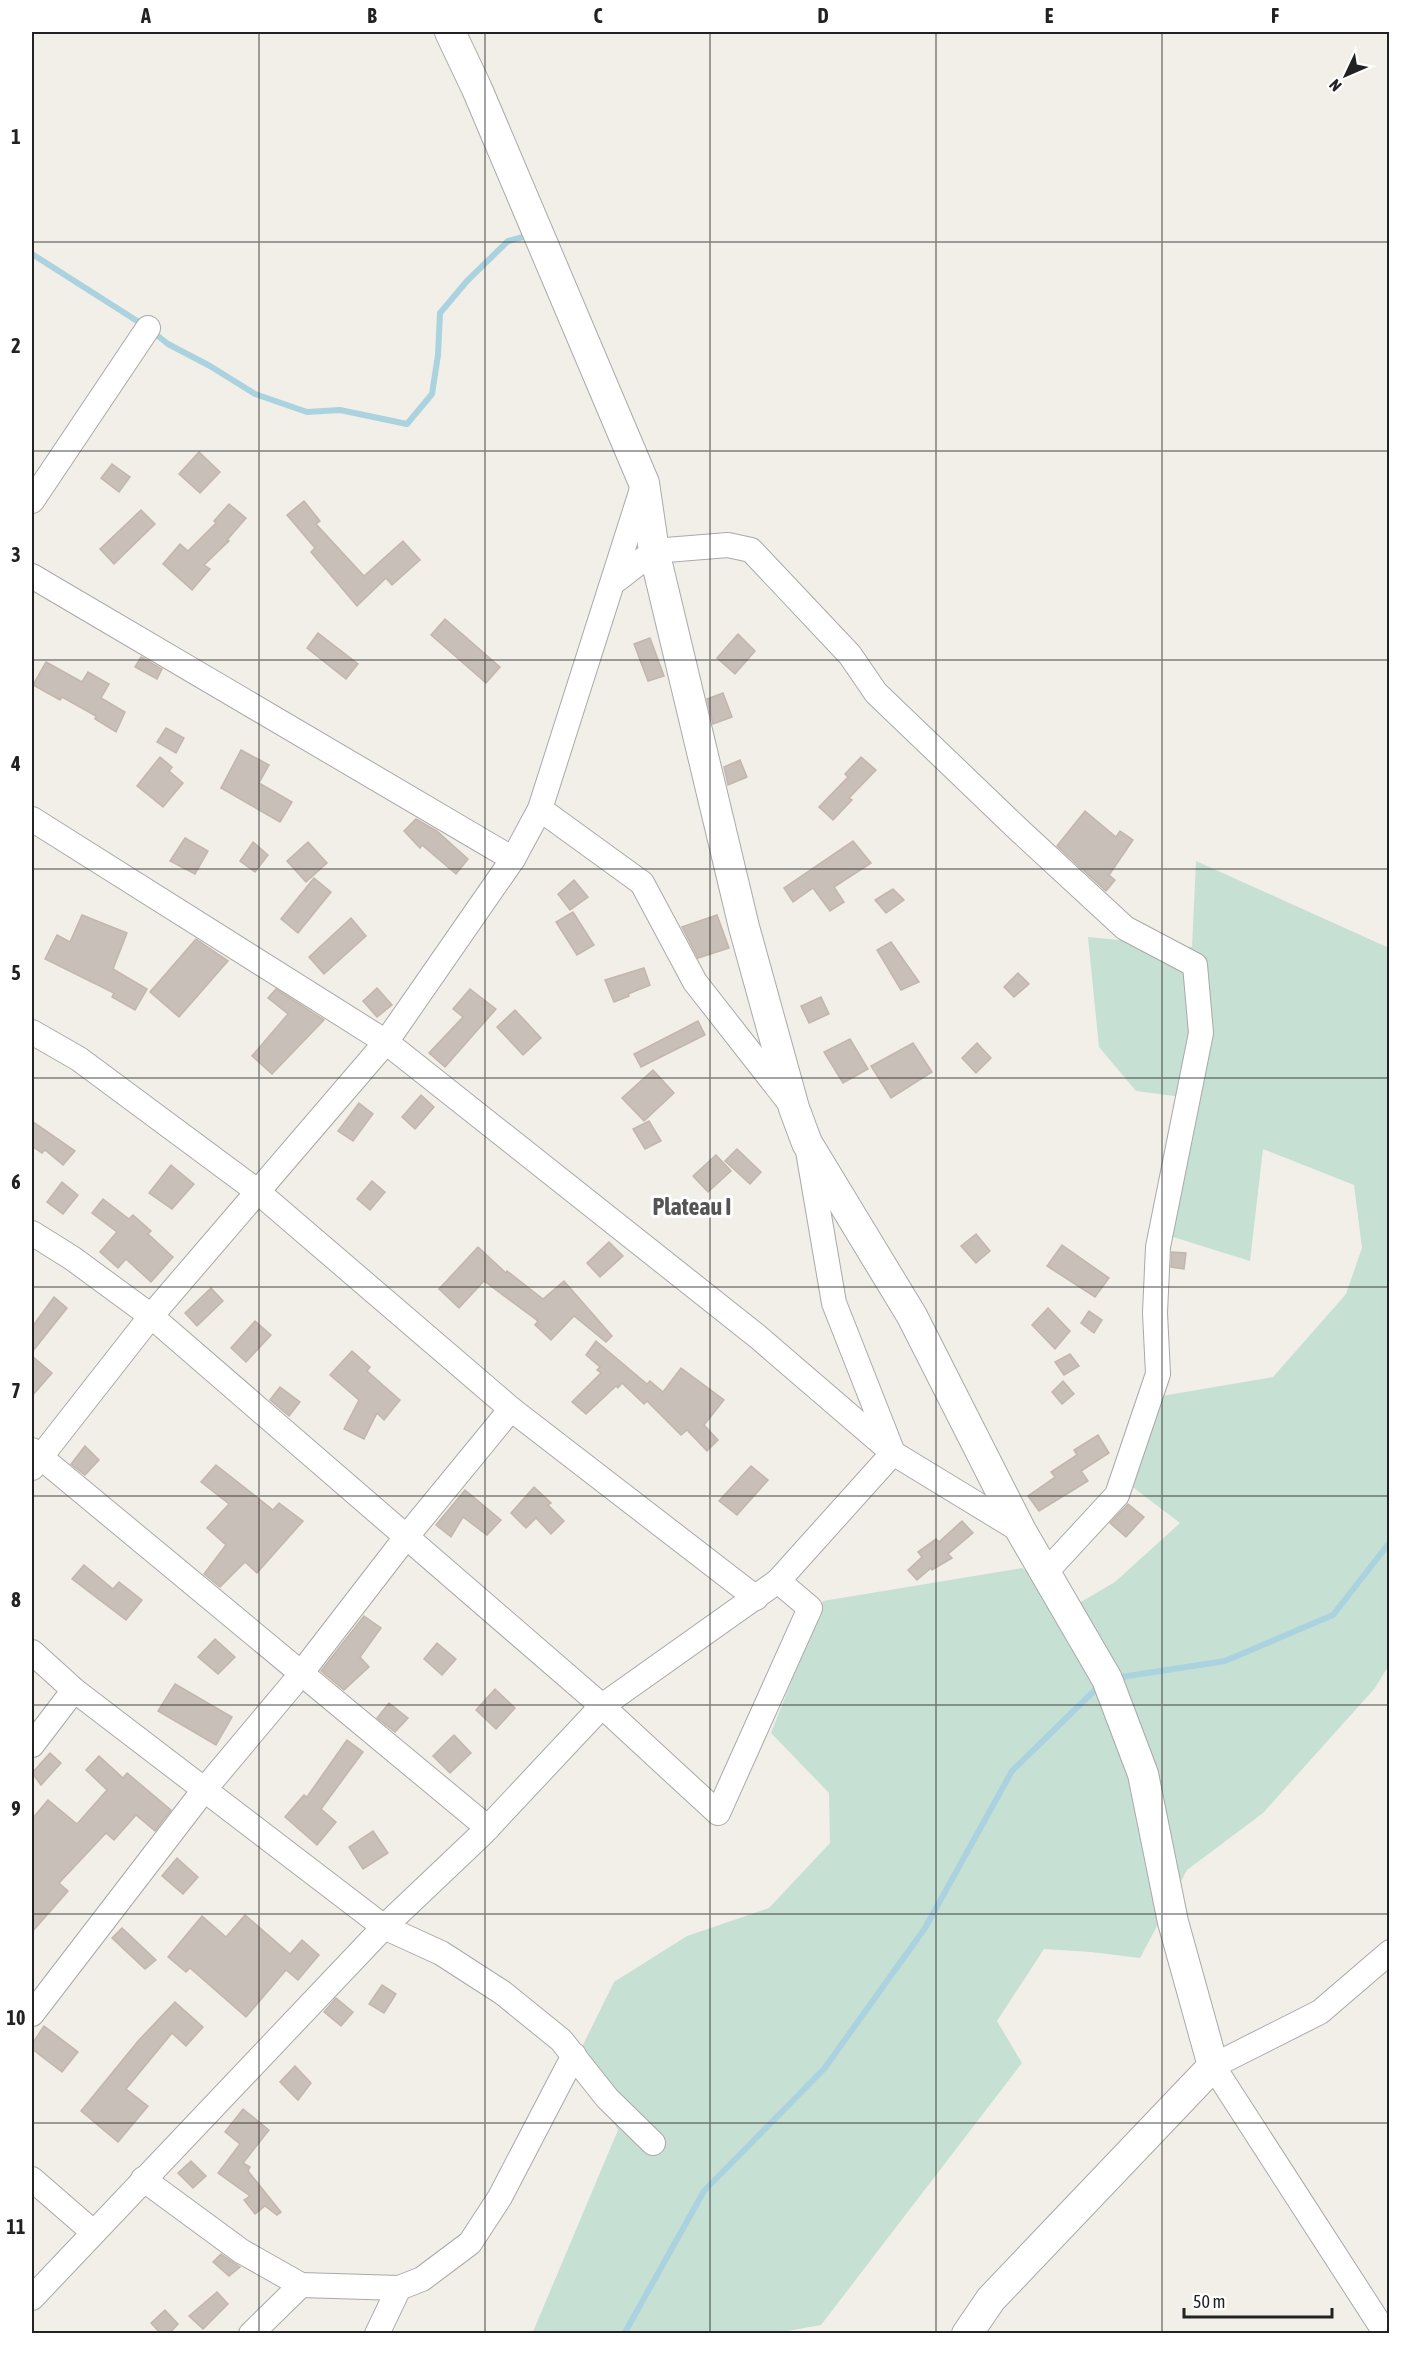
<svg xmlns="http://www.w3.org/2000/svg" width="1421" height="2365" font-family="'Asap Condensed',sans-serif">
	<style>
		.wetland { fill: #c6e0d4 }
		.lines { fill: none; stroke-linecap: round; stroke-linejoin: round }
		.stream { stroke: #aad3df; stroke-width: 6 }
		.building { fill: #c7bfb8; stroke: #c4b6ab; stroke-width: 1.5 }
		.minor-casing { stroke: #a9a9a9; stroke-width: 26 }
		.tertiary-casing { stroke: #a9a9a9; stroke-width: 32 }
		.minor { stroke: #fff; stroke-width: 24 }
		.tertiary { stroke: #fff; stroke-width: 30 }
		.grid { fill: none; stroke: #222; stroke-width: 1.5; stroke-opacity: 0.55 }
		.labels { text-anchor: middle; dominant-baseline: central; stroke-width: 6; stroke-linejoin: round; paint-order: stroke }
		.district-label { font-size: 24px; font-weight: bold; fill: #555; stroke: #fff }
		.neatline { fill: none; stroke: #222; stroke-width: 2 }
		.grid-label { font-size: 20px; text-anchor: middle; font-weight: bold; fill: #222 }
	</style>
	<rect width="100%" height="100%" fill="#f2efe9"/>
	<path class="wetland" d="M1196,861L1389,948V1665L1375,1688L1263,1813L1187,1870L1140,1958L1091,1952L1044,1949L997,2021L1022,2063L821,2325L770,2334H532L618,2130L576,2059L614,1982L687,1936L769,1908L830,1843L829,1793L771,1733L823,1601L1022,1568L1079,1603L1115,1582L1180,1523L1130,1485L1150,1398L1273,1377L1346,1294L1362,1248L1354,1185L1263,1149L1250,1261L1157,1232L1189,1098L1136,1091L1099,1047L1088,937L1192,947Z"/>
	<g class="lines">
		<g class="stream">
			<path d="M32,254L145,326"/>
			<path d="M153,332L168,344L210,366L255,394L307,412L340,410L407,424L432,394L438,355L440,313L467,281L508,241L523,237"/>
			<path d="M1115,1678L1225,1661L1333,1615L1390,1542"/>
			<path d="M624,2334L704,2191L824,2069L925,1928L1012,1771L1099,1686"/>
		</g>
	</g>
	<g class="building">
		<path d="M199,452L220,472L200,493L179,474Z"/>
		<path d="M112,464L130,477L119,492L101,478Z"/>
		<path d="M304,501L320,521L316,524L364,576L403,541L420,560L392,585L386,578L357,606L311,552L315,548L287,515Z"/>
		<path d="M229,504L246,518L227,540L229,541L204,565L210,569L192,590L163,564L180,544L188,551L216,523L214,521Z"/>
		<path d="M141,510L155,524L114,564L100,549Z"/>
		<path d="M445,619L500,667L486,683L431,635Z"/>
		<path d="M318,633L358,664L346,679L307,648Z"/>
		<path d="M738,634L755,651L735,674L717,658Z"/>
		<path d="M650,638L664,676L648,681L634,644Z"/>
		<path d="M141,657L162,669L157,679L135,667Z"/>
		<path d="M46,662L82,682L88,672L109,684L101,698L125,712L116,732L95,719L96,716L62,697L60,700L33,685Z"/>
		<path d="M723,693L732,717L713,724L707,699Z"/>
		<path d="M166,728L184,738L176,753L157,742Z"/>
		<path d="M241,750L269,765L259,783L292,802L280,822L221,788Z"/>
		<path d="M160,757L172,767L169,771L183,783L163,807L137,786Z"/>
		<path d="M861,757L876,770L849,798L852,800L833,820L819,807L848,777L845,774Z"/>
		<path d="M740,760L747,777L728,785L724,767Z"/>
		<path d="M1085,811L1116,837L1120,831L1133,840L1109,875L1115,880L1106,891L1057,846Z"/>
		<path d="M416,819L437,831L468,859L456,874L422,845L420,848L404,831Z"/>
		<path d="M185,838L208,851L195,874L170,861Z"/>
		<path d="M853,841L871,863L834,887L844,902L830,911L813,888L793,902L784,888Z"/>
		<path d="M253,842L268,855L255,872L240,861Z"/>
		<path d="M308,842L327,863L306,882L287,861Z"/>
		<path d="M314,878L331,892L298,933L281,919Z"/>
		<path d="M574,880L588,897L570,910L558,894Z"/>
		<path d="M893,889L904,900L886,913L875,900Z"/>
		<path d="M573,912L594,945L577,955L556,922Z"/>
		<path d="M82,915L127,933L113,969L147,989L135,1010L112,997L114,993L45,959L57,935L70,942Z"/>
		<path d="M717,915L729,948L698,958L682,927Z"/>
		<path d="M351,918L366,936L324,974L309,957Z"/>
		<path d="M196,939L228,961L179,1017L150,992Z"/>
		<path d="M891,942L919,982L901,990L877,950Z"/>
		<path d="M644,968L650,985L628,994L629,996L614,1002L605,980Z"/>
		<path d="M1018,973L1029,984L1014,997L1004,987Z"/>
		<path d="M377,988L392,1005L377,1017L363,1001Z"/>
		<path d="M276,989L324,1020L272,1074L252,1056L288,1014L268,998Z"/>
		<path d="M470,989L496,1009L445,1067L429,1053L463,1017L453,1009Z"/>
		<path d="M821,997L829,1014L809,1023L801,1006Z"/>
		<path d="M515,1010L541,1038L523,1055L497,1027Z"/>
		<path d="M698,1021L705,1035L641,1067L634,1054Z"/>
		<path d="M850,1039L868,1069L843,1083L824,1052Z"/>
		<path d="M913,1043L932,1072L891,1098L871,1066Z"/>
		<path d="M977,1043L991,1058L976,1073L962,1058Z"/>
		<path d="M653,1070L674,1093L644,1121L622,1098Z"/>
		<path d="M421,1095L434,1107L415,1129L402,1117Z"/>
		<path d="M359,1103L373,1114L353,1141L338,1131Z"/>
		<path d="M32,1121L75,1151L63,1165L45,1150L42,1153L32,1146Z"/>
		<path d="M649,1121L661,1141L645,1149L633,1129Z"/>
		<path d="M737,1149L761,1172L750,1184L725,1161Z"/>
		<path d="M716,1155L731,1171L708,1192L693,1176Z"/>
		<path d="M171,1165L194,1184L172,1209L149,1193Z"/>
		<path d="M372,1181L385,1192L370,1210L357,1199Z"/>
		<path d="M62,1182L78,1195L63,1214L47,1202Z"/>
		<path d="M103,1199L129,1219L133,1215L151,1231L148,1234L173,1257L151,1282L126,1259L118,1268L100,1252L117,1232L92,1213Z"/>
		<path d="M976,1234L990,1251L976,1263L961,1246Z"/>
		<path d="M609,1242L623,1256L600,1277L587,1263Z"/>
		<path d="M1062,1245L1109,1278L1095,1297L1047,1266Z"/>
		<path d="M478,1247L506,1273L507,1271L543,1299L564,1281L612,1336L606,1342L574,1316L551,1340L535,1325L538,1321L484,1281L459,1308L439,1289Z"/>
		<path d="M1172,1252L1186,1253L1184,1269L1171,1267Z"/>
		<path d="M211,1288L223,1301L197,1326L185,1313Z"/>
		<path d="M54,1297L67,1308L32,1352V1327Z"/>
		<path d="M1048,1308L1070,1331L1055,1349L1032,1325Z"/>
		<path d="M1089,1311L1102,1320L1094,1333L1081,1323Z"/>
		<path d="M255,1321L271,1335L246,1362L231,1348Z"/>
		<path d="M596,1341L647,1384L650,1381L663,1392L681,1368L724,1400L704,1425L718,1440L707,1451L687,1430L681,1435L647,1401L644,1404L622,1383L618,1388L616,1386L586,1414L572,1402L601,1373L597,1370L600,1367L586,1355Z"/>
		<path d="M352,1351L370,1367L367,1371L400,1400L384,1420L377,1413L364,1439L344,1429L359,1400L330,1375Z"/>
		<path d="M1070,1354L1079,1366L1064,1375L1055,1362Z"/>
		<path d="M32,1356L52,1373L32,1396Z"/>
		<path d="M1063,1381L1074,1394L1062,1404L1052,1392Z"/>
		<path d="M280,1387L300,1402L289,1416L270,1400Z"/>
		<path d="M1098,1435L1109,1453L1081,1471L1088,1481L1039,1511L1028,1496L1055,1477L1051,1472L1077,1455L1074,1450Z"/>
		<path d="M85,1446L99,1460L85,1475L71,1464Z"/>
		<path d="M216,1465L273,1510L279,1503L303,1521L257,1573L245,1562L220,1587L204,1574L226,1545L207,1528L229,1504L201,1482Z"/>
		<path d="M751,1466L768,1480L737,1515L719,1501Z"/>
		<path d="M534,1487L551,1503L548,1505L564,1521L551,1534L536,1518L526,1528L511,1513Z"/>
		<path d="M465,1490L501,1520L487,1535L463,1517L451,1537L436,1525Z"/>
		<path d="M1128,1504L1144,1517L1126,1537L1110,1523Z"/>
		<path d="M962,1521L973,1533L948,1554L952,1558L932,1570L931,1568L917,1580L908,1570L922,1557L918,1552L936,1539L939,1542Z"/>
		<path d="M84,1565L113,1589L119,1582L142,1600L126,1620L72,1579Z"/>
		<path d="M364,1616L381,1628L360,1657L369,1667L344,1690L321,1671Z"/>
		<path d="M215,1639L235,1657L218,1674L198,1657Z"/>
		<path d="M437,1643L456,1659L442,1675L424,1659Z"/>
		<path d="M175,1684L232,1717L216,1745L158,1711Z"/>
		<path d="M495,1689L515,1708L496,1729L476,1710Z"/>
		<path d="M389,1703L408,1718L395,1732L377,1718Z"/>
		<path d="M454,1735L471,1753L450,1773L433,1756Z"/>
		<path d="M347,1740L363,1752L321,1809L336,1822L317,1845L285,1817L304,1795L307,1797Z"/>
		<path d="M50,1753L61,1763L41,1785L32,1773Z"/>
		<path d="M99,1756L123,1778L127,1773L171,1810L155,1831L136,1815L114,1840L106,1833L59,1883L68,1891L32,1932V1819L48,1800L77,1824L107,1790L86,1770Z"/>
		<path d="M373,1831L388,1853L363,1869L349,1847Z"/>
		<path d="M177,1858L198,1877L183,1894L162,1876Z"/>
		<path d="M245,1915L290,1954L302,1940L319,1955L298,1980L286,1970L246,2017L190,1968L186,1972L168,1957L202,1916L226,1937Z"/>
		<path d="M122,1928L156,1960L145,1969L112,1938Z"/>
		<path d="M382,1985L396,1994L384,2013L369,2004Z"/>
		<path d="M336,1998L353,2012L341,2026L324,2012Z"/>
		<path d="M175,2002L203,2027L186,2046L172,2033L126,2089L148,2106L118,2142L81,2111L139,2040Z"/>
		<path d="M44,2026L78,2052L62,2072L32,2049V2044Z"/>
		<path d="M295,2066L311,2083L298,2100L280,2082Z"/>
		<path d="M243,2109L269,2130L243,2163L250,2167L248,2171L281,2212L277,2215L265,2206L255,2214L244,2200L250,2196L218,2173L240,2144L225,2132Z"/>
		<path d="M191,2161L206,2176L193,2188L178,2173Z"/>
		<path d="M221,2254L240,2267L229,2276L213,2262Z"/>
		<path d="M217,2292L228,2304L203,2329L189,2316Z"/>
		<path d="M165,2310L178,2324L169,2334H161L151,2323Z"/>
	</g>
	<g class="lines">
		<g class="minor-casing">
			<g id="minor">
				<path d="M32,501L148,328"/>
				<path d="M32,576L513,859"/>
				<path d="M614,582L654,551L728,545L751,550L850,655L876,693L1020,831L1125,928L1195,965L1201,1033L1158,1247L1155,1313L1158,1374L1117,1495L1045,1573"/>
				<path d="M540,809L642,883L695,982L789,1102"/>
				<path d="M32,819L386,1042L757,1336L893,1453L1021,1531"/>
				<path d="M32,1032L79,1059L257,1191L511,1409L756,1598"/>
				<path d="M32,1233L72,1258L151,1316L602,1706L718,1813L810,1608L778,1581"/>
				<path d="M32,1450L488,1828"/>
				<path d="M32,1468L151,1316L386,1042L513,859L540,809L643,486"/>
				<path d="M32,1652L74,1690L384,1927L441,1953L503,1993L561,2040L607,2098L653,2143"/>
				<path d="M32,1745L74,1690"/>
				<path d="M32,2014L204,1790L292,1685L407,1536L511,1409"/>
				<path d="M32,2179L93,2232"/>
				<path d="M143,2179L241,2251L301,2285L399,2288L422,2279L470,2243L500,2197L574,2055"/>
				<path d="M32,2298L384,1927L482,1834L602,1706L778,1581L893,1453L834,1303L808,1151"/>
				<path d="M251,2334L301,2285"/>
				<path d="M377,2334L399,2288"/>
				<path d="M1386,2334L1213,2066L1320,2012L1390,1952"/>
			</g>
		</g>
		<g class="tertiary-casing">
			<path id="tertiary" d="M450,32L477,89L644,483L654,551L744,927L794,1108L807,1143L912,1316L1021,1531L1107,1679L1143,1774L1173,1922L1213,2066L991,2299L967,2334"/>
		</g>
		<use href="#minor" class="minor"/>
		<use href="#tertiary" class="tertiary"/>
	</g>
	<path class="grid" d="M259,32V2334M485,32V2334M710,32V2334M936,32V2334M1162,32V2334M32,242H1390M32,451H1390M32,660H1390M32,869H1390M32,1078H1390M32,1287H1390M32,1496H1390M32,1705H1390M32,1914H1390M32,2123H1390"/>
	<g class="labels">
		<g class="district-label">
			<text x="692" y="1206">Plateau I</text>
		</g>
	</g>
	<rect width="1421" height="2365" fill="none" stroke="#ffffff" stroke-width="66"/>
	<g transform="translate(1346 75) rotate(226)" stroke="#ffffff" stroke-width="4.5" paint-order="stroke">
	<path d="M0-4.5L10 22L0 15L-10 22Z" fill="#222222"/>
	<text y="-9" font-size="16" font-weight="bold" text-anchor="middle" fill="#222222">N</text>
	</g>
	<path d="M1184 2308v9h148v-9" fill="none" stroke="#222222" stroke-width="3"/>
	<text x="1193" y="2308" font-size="18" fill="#222222" stroke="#ffffff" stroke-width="4.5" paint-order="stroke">50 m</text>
	<rect x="33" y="33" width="1355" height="2299" class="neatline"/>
	<g class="grid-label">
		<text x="146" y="23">A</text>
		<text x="372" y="23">B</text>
		<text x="598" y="23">C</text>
		<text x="823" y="23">D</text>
		<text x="1049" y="23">E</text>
		<text x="1275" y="23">F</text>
		<text x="16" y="144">1</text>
		<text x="16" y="353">2</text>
		<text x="16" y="562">3</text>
		<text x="16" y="771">4</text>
		<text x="16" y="980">5</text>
		<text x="16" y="1189">6</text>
		<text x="16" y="1398">7</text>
		<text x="16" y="1607">8</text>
		<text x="16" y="1816">9</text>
		<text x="16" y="2025">10</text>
		<text x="16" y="2234">11</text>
	</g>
</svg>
